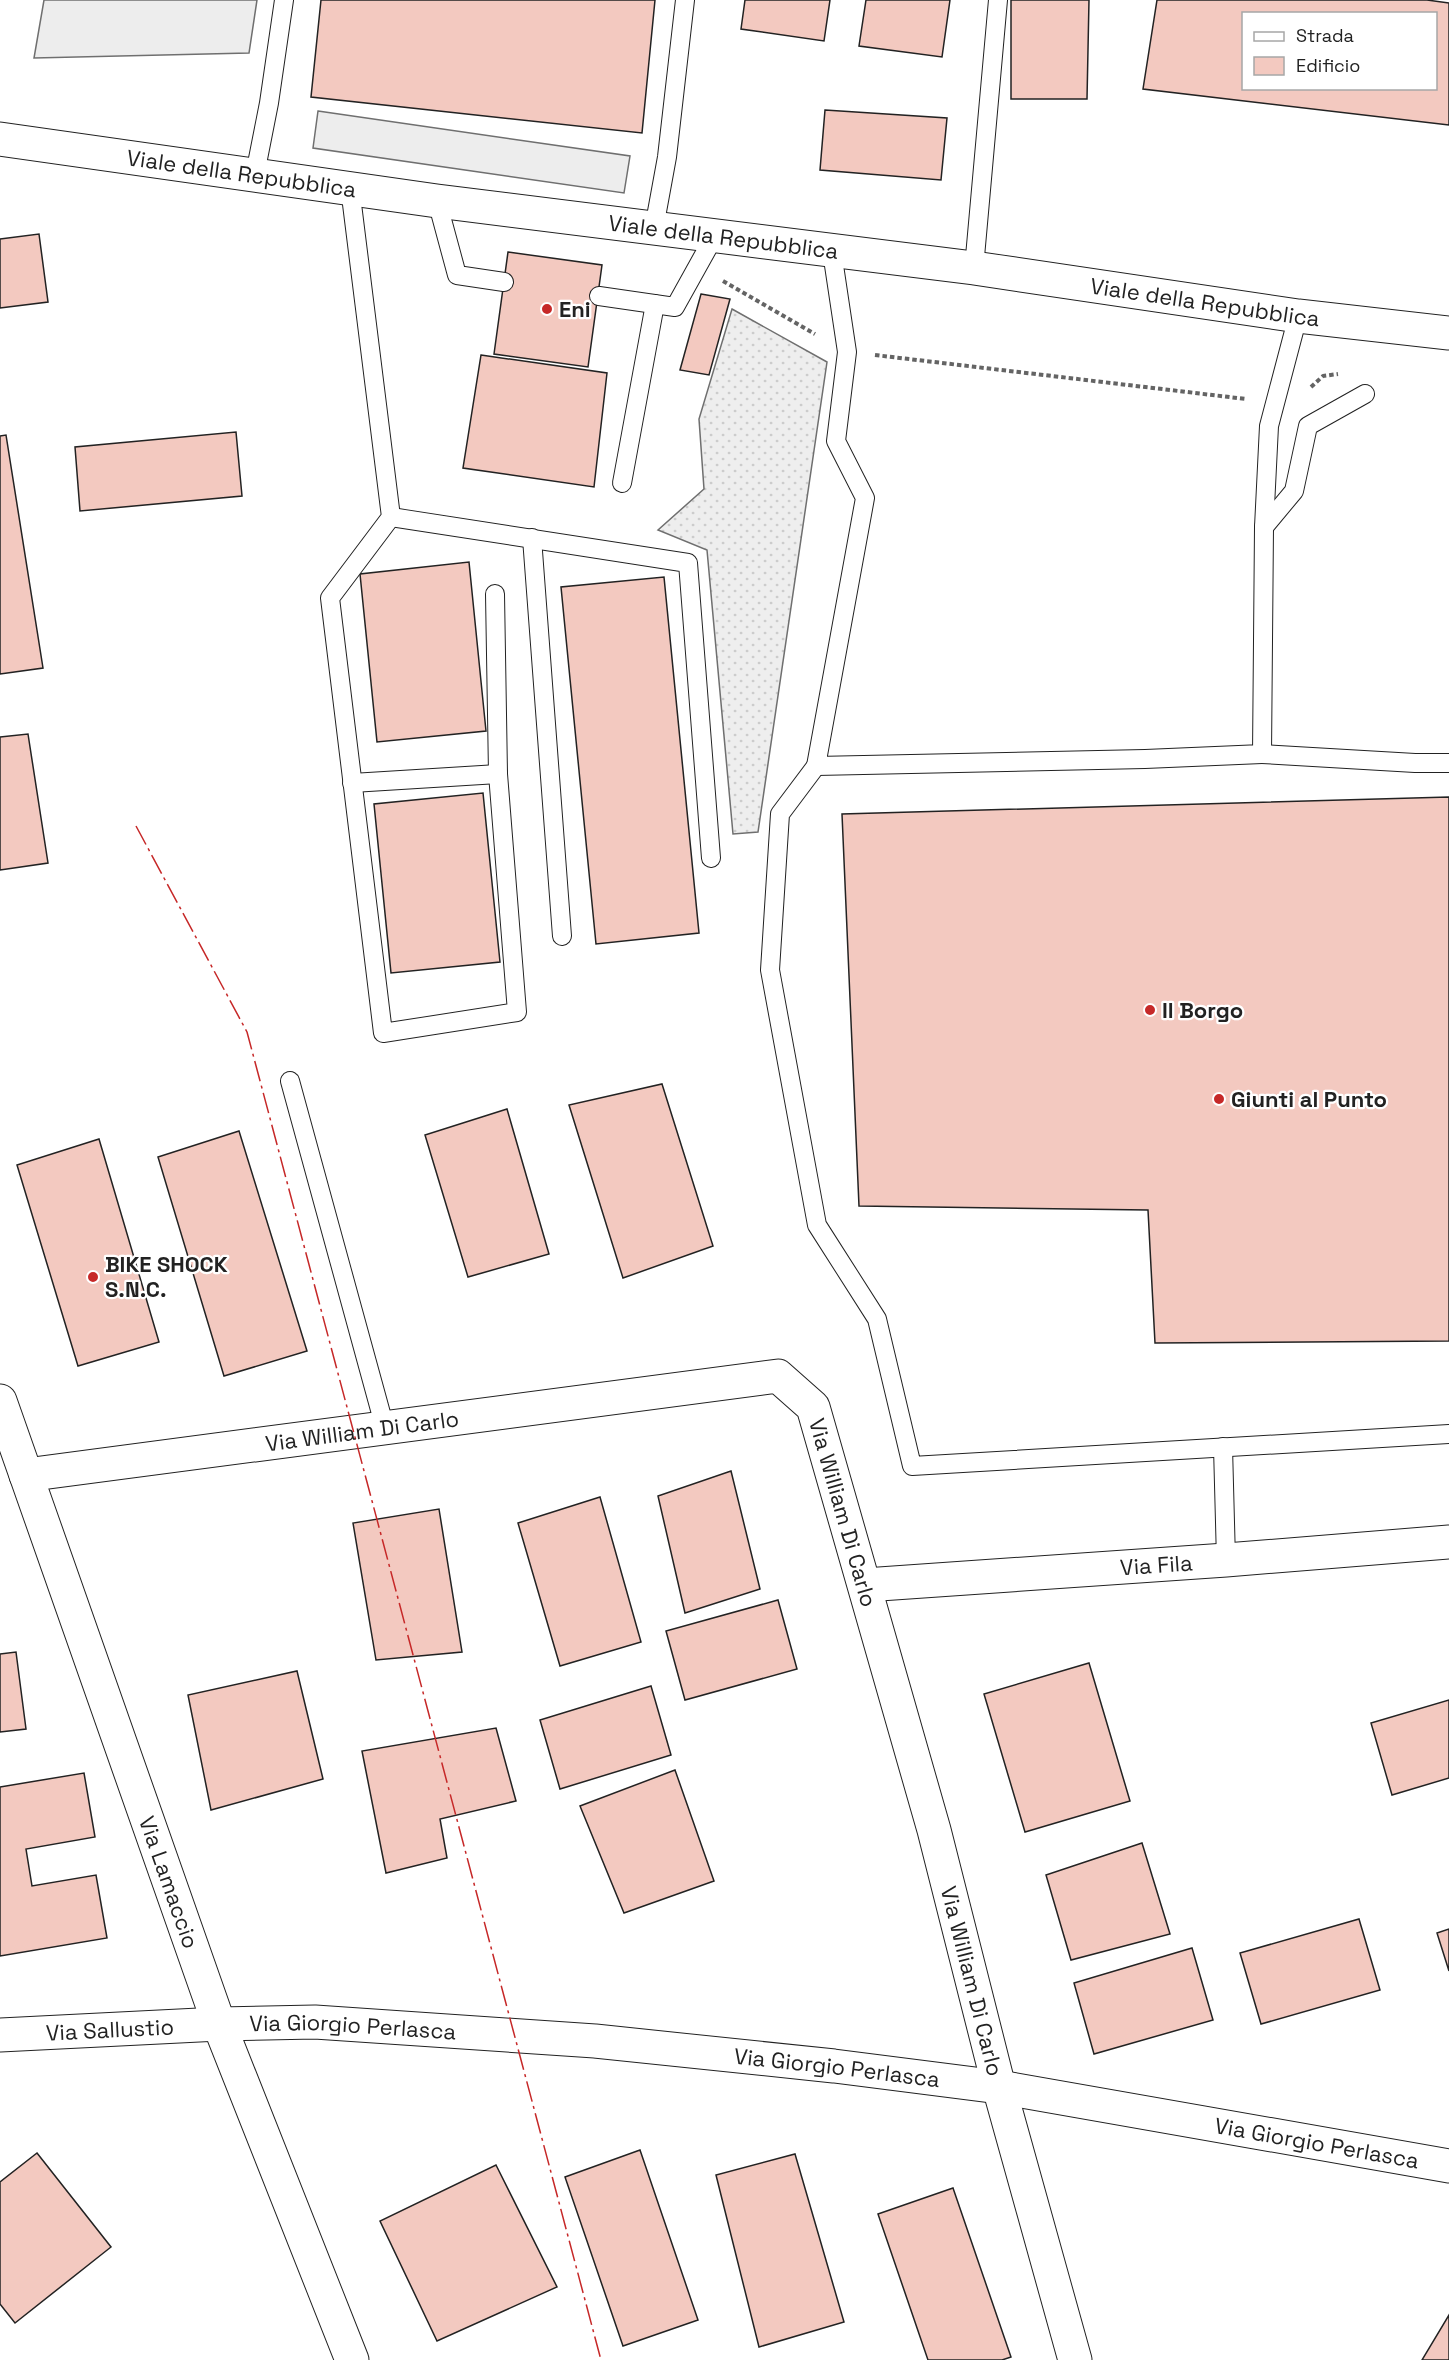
<svg xmlns="http://www.w3.org/2000/svg" width="1449" height="2360" font-family="'Space Grotesk',sans-serif">
	<style>
		.grass { fill: url(#grass-dots); stroke: #6f6f6f; stroke-width: 1.5 }
		.parking { fill: #ededed; stroke: #6f6f6f; stroke-width: 1.5 }
		.building { fill: #f3c9c0; stroke: #222; stroke-width: 1.5; fill-rule: evenodd }
		.lines { fill: none; stroke-linecap: round; stroke-linejoin: round }
		.service-casing { stroke: #222; stroke-width: 20 }
		.minor-casing { stroke: #222; stroke-width: 35 }
		.tertiary-casing { stroke: #222; stroke-width: 35 }
		.path { stroke: #646464; stroke-width: 4; stroke-dasharray: 4.5 3; stroke-linecap: butt }
		.service { stroke: #fff; stroke-width: 18 }
		.minor { stroke: #fff; stroke-width: 33 }
		.tertiary { stroke: #fff; stroke-width: 33 }
		.power { stroke: #c62828; stroke-width: 1.5; stroke-dasharray: 21 4.5 3 4.5; stroke-linecap: butt }
		.poi-dot { fill: #c62828; stroke: #fff; stroke-width: 2 }
		.labels { text-anchor: middle; dominant-baseline: central; stroke-width: 4.5; stroke-linejoin: round; paint-order: stroke }
		.street-label { font-size: 22px; fill: #222; stroke: #fff }
		.poi-label { font-size: 22px; font-weight: bold; fill: #222; stroke: #fff; text-anchor: start }
	</style>
	<defs>
		<pattern id="grass-dots" width="8" height="8" patternUnits="userSpaceOnUse" patternTransform="scale(1.5)"><rect width="8" height="8" fill="#eee"/><path d="M2 2h.1M6 6h.1" fill="none" stroke="#ccc" stroke-width="1.8" stroke-linecap="round"/></pattern>
	</defs>
	<rect width="100%" height="100%" fill="#fff"/>
	<path class="grass" d="M732,309L827,362L758,832L733,834L707,550L658,530L704,489L699,419Z"/>
	<g class="parking">
		<path d="M44,0H257L249,53L34,58Z"/>
		<path d="M318,111L630,156L624,193L313,148Z"/>
	</g>
	<g class="building">
		<path d="M321,0H655L642,133L311,97Z"/>
		<path d="M745,0H830L824,41L741,29Z"/>
		<path d="M866,0H950L942,57L859,46Z"/>
		<path d="M1011,0H1089L1087,99H1011Z"/>
		<path d="M1157,0H1427L1449,3V125L1143,89ZM1244,14H1436V88H1244Z"/>
		<path d="M825,110L947,118L941,180L820,170Z"/>
		<path d="M39,234L48,302L0,308V239Z"/>
		<path d="M508,252L602,265L588,367L494,354Z"/>
		<path d="M701,294L730,299L709,375L680,370Z"/>
		<path d="M481,355L607,373L594,487L463,468Z"/>
		<path d="M236,432L242,496L80,511L75,447Z"/>
		<path d="M6,435L43,668L0,674V436Z"/>
		<path d="M469,562L486,731L377,742L360,574Z"/>
		<path d="M664,577L699,933L596,944L561,587Z"/>
		<path d="M28,734L48,863L0,870V737Z"/>
		<path d="M483,793L500,962L391,973L374,804Z"/>
		<path d="M1449,797V1341L1155,1343L1148,1210L859,1206L842,814Z"/>
		<path d="M662,1084L713,1246L623,1278L569,1105Z"/>
		<path d="M507,1109L549,1254L468,1277L425,1135Z"/>
		<path d="M239,1131L307,1351L224,1376L158,1157Z"/>
		<path d="M99,1139L159,1342L78,1366L17,1165Z"/>
		<path d="M731,1471L760,1589L685,1613L658,1496Z"/>
		<path d="M600,1497L641,1642L560,1666L518,1523Z"/>
		<path d="M439,1509L462,1652L376,1660L353,1523Z"/>
		<path d="M778,1600L797,1669L685,1700L666,1631Z"/>
		<path d="M16,1652L26,1729L0,1732V1654Z"/>
		<path d="M1089,1663L1130,1801L1025,1832L984,1694Z"/>
		<path d="M297,1671L323,1779L211,1810L188,1695Z"/>
		<path d="M651,1686L671,1755L560,1789L540,1720Z"/>
		<path d="M1449,1700V1778L1392,1795L1371,1723Z"/>
		<path d="M496,1728L516,1801L440,1819L447,1858L386,1873L362,1751Z"/>
		<path d="M675,1770L714,1881L624,1913L580,1806Z"/>
		<path d="M84,1773L95,1837L26,1849L32,1886L96,1875L107,1938L0,1956V1787Z"/>
		<path d="M1142,1843L1170,1934L1071,1960L1046,1875Z"/>
		<path d="M1359,1919L1380,1990L1261,2024L1240,1953Z"/>
		<path d="M1449,1929V1971L1437,1933Z"/>
		<path d="M1192,1948L1213,2020L1094,2054L1074,1983Z"/>
		<path d="M640,2150L698,2320L623,2346L565,2177Z"/>
		<path d="M37,2153L111,2247L15,2323L0,2304V2182Z"/>
		<path d="M795,2154L844,2322L759,2347L716,2175Z"/>
		<path d="M496,2165L557,2287L437,2341L380,2221Z"/>
		<path d="M953,2188L1011,2357L1002,2360H928L878,2214Z"/>
		<path d="M1449,2315V2360H1422Z"/>
	</g>
	<g class="lines">
		<g class="service-casing">
			<g id="service">
				<path d="M255,174L269,103L284,0"/>
				<path d="M350,188L391,517L330,598L383,1033L517,1012L498,774L495,594"/>
				<path d="M437,201L457,275L504,282"/>
				<path d="M654,228L667,157L685,0"/>
				<path d="M832,252L847,352L836,441L865,498L816,766L1145,759L1262,754L1264,527L1269,426L1298,316"/>
				<path d="M974,268L998,0"/>
				<path d="M599,296L675,307L715,235"/>
				<path d="M622,483L655,304"/>
				<path d="M391,517L688,563L711,858"/>
				<path d="M1264,527L1294,491L1308,426L1365,394"/>
				<path d="M532,538L562,936"/>
				<path d="M1262,754L1415,763H1449"/>
				<path d="M816,766L780,814L770,970L817,1225L877,1319L912,1466L1449,1434"/>
				<path d="M352,783L498,774"/>
				<path d="M290,1081L385,1428"/>
				<path d="M1223,1447L1226,1560"/>
			</g>
		</g>
		<g class="minor-casing">
			<g id="minor">
				<path id="s1" d="M26,1475L778,1376L813,1407L934,1830L999,2087L1075,2360"/>
				<path id="s2" d="M865,1585L1226,1560L1449,1542"/>
				<path id="s3" d="M219,2024L315,2022L595,2041L834,2066L999,2087L1449,2166"/>
			</g>
		</g>
		<g class="tertiary-casing">
			<g id="tertiary">
				<path id="s4" d="M0,139L437,201L974,268L1298,316L1449,333"/>
				<path id="s5" d="M0,1401L219,2024L352,2360"/>
				<path id="s6" d="M0,2035L219,2024"/>
			</g>
		</g>
		<g class="path">
			<path d="M723,281L815,334"/>
			<path d="M875,355L1246,399"/>
			<path d="M1311,387L1323,376L1338,374"/>
		</g>
		<use href="#service" class="service"/>
		<use href="#minor" class="minor"/>
		<use href="#tertiary" class="tertiary"/>
		<path class="power" d="M136,826L247,1032L601,2360"/>
	</g>
	<g class="poi-dot">
		<circle cx="547" cy="309" r="6"/>
		<circle cx="1150" cy="1010" r="6"/>
		<circle cx="1219" cy="1099" r="6"/>
		<circle cx="93" cy="1277" r="6"/>
	</g>
	<g class="labels">
		<g class="street-label">
			<text stroke="none"><textPath href="#s4" startOffset="244">Viale della Repubblica</textPath></text>
			<text stroke="none"><textPath href="#s4" startOffset="730">Viale della Repubblica</textPath></text>
			<text stroke="none"><textPath href="#s4" startOffset="1216">Viale della Repubblica</textPath></text>
			<text stroke="none"><textPath href="#s1" startOffset="339">Via William Di Carlo</textPath></text>
			<text stroke="none"><textPath href="#s1" startOffset="915">Via William Di Carlo</textPath></text>
			<text stroke="none"><textPath href="#s2" startOffset="292">Via Fila</textPath></text>
			<text stroke="none"><textPath href="#s5" startOffset="510">Via Lamaccio</textPath></text>
			<text stroke="none"><textPath href="#s1" startOffset="1401">Via William Di Carlo</textPath></text>
			<text stroke="none"><textPath href="#s3" startOffset="134">Via Giorgio Perlasca</textPath></text>
			<text stroke="none"><textPath href="#s6" startOffset="110">Via Sallustio</textPath></text>
			<text stroke="none"><textPath href="#s3" startOffset="620">Via Giorgio Perlasca</textPath></text>
			<text stroke="none"><textPath href="#s3" startOffset="1106">Via Giorgio Perlasca</textPath></text>
		</g>
		<g class="poi-label">
			<text x="559" y="309">Eni</text>
			<text x="1162" y="1010">Il Borgo</text>
			<text x="1231" y="1099">Giunti al Punto</text>
			<text x="105" y="1264">BIKE SHOCK<tspan x="105" dy="25">S.N.C.</tspan></text>
		</g>
	</g>
	<rect x="1242" y="12" width="195" height="78" fill="#ffffff" stroke="#a7a7a7" stroke-width="1.5"/>
	<rect x="1254" y="32" width="30" height="9" fill="#ffffff" stroke="#a7a7a7" stroke-width="1.5"/>
	<text x="1296" y="42" font-size="18" fill="#222222">Strada</text>
	<rect x="1254" y="57" width="30" height="18" fill="#f3c9c0" stroke="#a7a7a7" stroke-width="1.5"/>
	<text x="1296" y="72" font-size="18" fill="#222222">Edificio</text>
</svg>
